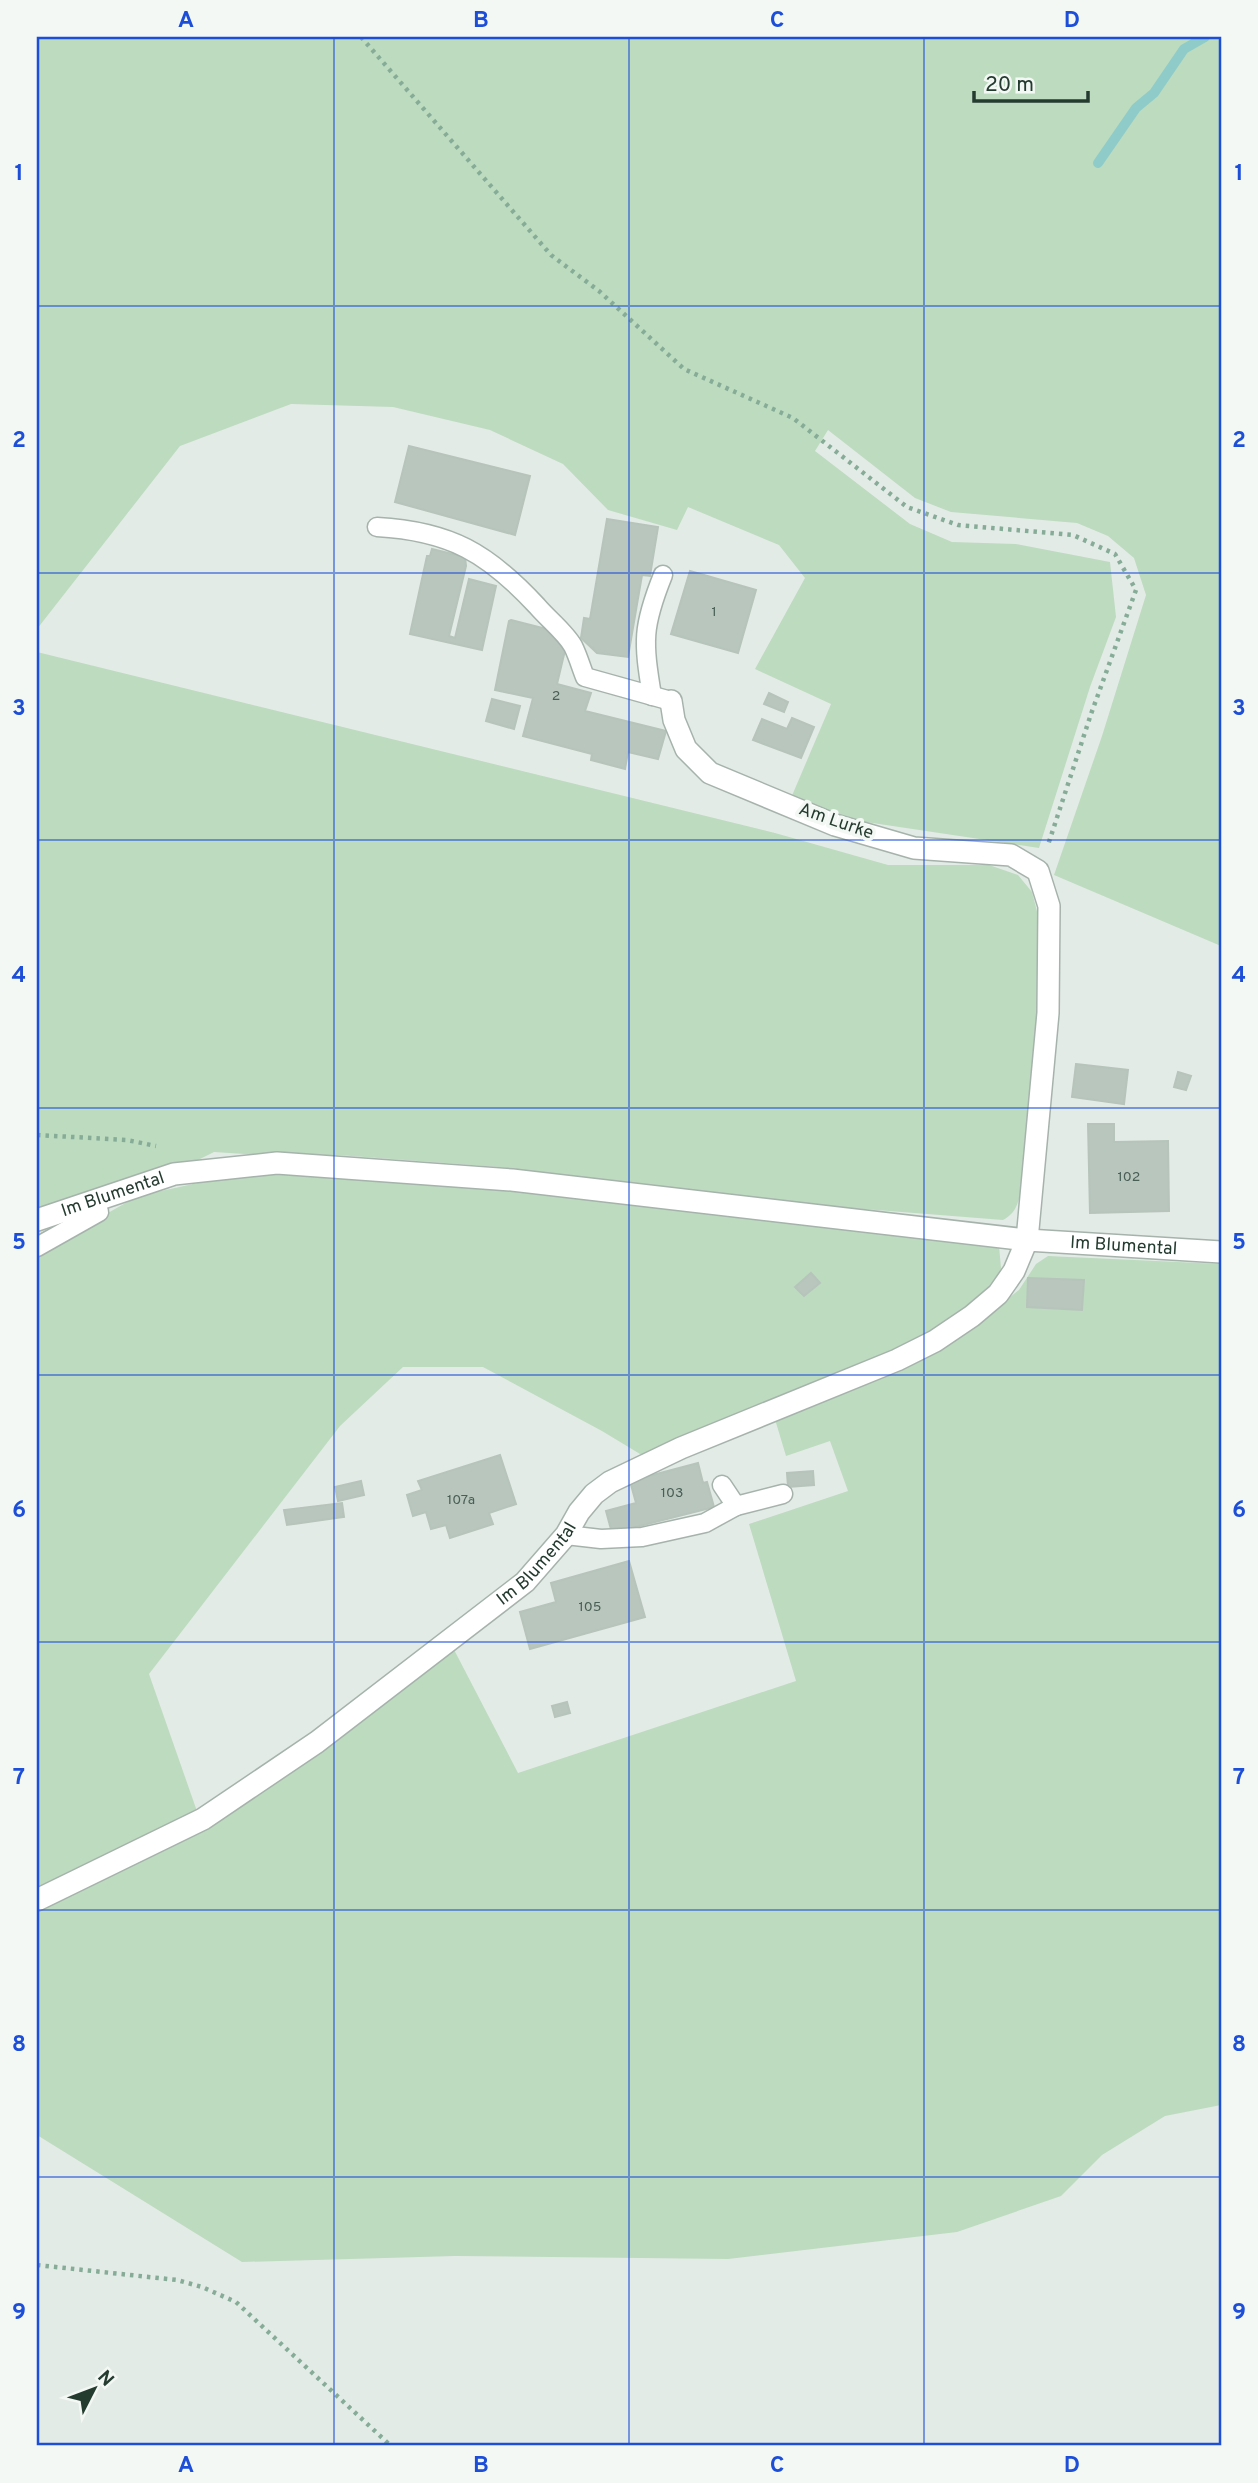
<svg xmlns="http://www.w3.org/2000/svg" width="1258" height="2483" font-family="Overpass,sans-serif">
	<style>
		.green { fill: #bddbbf }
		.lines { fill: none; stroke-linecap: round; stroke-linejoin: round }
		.stream { stroke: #8fccc9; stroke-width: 10 }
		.building { fill: #b8c6be; stroke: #b6c4bb; stroke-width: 2 }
		.service-casing { stroke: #a6b3ac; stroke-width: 21 }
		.minor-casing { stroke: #a6b3ac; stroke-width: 24 }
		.path { stroke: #86ac98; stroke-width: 4.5; stroke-dasharray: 3.5 5; stroke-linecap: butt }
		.service { stroke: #fff; stroke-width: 18 }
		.minor { stroke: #fff; stroke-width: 21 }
		.grid { fill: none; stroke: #1d4ed8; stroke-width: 2; stroke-opacity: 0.55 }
		.labels { text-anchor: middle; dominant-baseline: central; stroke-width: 7; stroke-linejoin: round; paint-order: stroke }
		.number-label { font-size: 14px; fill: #495e54 }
		.street-label { font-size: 18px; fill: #243b30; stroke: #f3f8f4 }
		.neatline { fill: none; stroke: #1d4ed8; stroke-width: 2.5 }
		.grid-label { font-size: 23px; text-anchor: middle; font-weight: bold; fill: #1d4ed8 }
	</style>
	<rect width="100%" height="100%" fill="#e3ebe6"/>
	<g class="green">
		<path d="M37,37H1221V946L1054,875L1102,736L1146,595L1134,558L1108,536L1077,523L951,512L915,498L828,430L815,451L910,524L952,542L1016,544L1110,562L1116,617L1090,687L1039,848L839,818L791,798L831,704L755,669L805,578L779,545L688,507L677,530L608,510L563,464L490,430L393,407L291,404L180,446L37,629Z"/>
		<path d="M37,652L775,833L888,865H989L1018,875L1032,892L1040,923L1039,1002L1020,1195C1017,1207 1014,1214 1003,1220L788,1203L499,1167L338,1155L276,1156L214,1152L188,1165L37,1210Z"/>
		<path d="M258,1173C506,1183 752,1220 999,1246L1001,1268L999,1276L986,1294L934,1335L645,1457L602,1431L483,1367H403L340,1426L149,1674L199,1817L37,1894V1253L138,1196L207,1181Z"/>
		<path d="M1048,1256L1221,1264V2105L1165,2116L1102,2155L1061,2196L957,2232L728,2259L455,2256L242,2262L37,2135V1907L210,1823L450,1642L518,1773L796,1681L749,1524L848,1491L830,1441L786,1456L774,1416L987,1315L1019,1290L1036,1264Z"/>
	</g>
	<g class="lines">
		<path class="stream" d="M1098,163L1136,108L1154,93L1184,49L1205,37"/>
	</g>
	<g class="building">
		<path d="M409,446L530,476L515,535L395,502Z"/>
		<path d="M607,519L658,527L650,576L642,575L628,657L597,653L581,638L584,618L590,619Z"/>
		<path d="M432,549L465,557L466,566L449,636L455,638L469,579L496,586L482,650L410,634L427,556H430Z"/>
		<path d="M690,571L756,590L738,653L671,634Z"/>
		<path d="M511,620L550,630L566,646L557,684L591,693L585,711L666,731L658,759L628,752L625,769L591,760L592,754L523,736L533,698L495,690L509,621Z"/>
		<path d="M769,693L788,702L784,712L764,704Z"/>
		<path d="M492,699L520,706L514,729L486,721Z"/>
		<path d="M792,718L814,727L801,758L753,740L762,719L787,729Z"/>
		<path d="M1076,1064L1128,1070L1124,1104L1072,1097Z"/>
		<path d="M1178,1072L1191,1076L1186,1090L1174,1087Z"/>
		<path d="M1088,1124H1114V1142L1168,1141L1169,1211L1090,1213Z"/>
		<path d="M811,1273L820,1283L804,1296L795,1287Z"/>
		<path d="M1028,1278L1084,1280L1082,1310L1027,1307Z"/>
		<path d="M500,1455L516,1504L489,1513L493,1524L450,1538L446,1525L431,1529L426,1512L413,1516L407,1495L422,1490L418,1481Z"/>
		<path d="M698,1463L703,1483L707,1482L714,1507L612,1533L606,1511L636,1503L630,1481Z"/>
		<path d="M813,1471L814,1485L788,1487L787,1473Z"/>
		<path d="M361,1481L364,1495L338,1501L335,1487Z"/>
		<path d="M342,1503L344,1517L287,1525L284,1510Z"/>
		<path d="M629,1561L645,1617L530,1649L520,1612L556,1602L551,1583Z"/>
		<path d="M567,1702L570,1713L555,1717L552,1706Z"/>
	</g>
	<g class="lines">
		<g class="service-casing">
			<g id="service">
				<path d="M377,527C450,531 488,553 537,606C548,619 565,632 573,646C578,656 581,667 585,677L671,701"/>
				<path d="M652,696C643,641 642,627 663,575"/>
				<path d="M37,1247L99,1212L96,1201"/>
				<path d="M736,1506L783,1494"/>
				<path d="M566,1535L601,1539L642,1537L705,1523L736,1506L722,1485"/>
			</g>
		</g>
		<g class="minor-casing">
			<g id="minor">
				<path id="s1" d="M37,1220L174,1174L277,1163L512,1180L1027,1240L1221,1252"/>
				<path id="s2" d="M37,1900L203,1819L317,1742L525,1582L566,1535L579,1512L594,1494L610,1482L681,1448L897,1360L935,1341L972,1316L998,1294L1014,1271L1027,1240L1048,1013L1049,906L1038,871L1011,855L914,848L835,825L710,773L686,749L674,720L671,701"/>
			</g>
		</g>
		<g class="path">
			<path d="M361,37L551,255L599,291L684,369L793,418L907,507L958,525L1073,535L1115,554L1136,590L1091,714L1048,845"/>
			<path d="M37,1135L127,1140L156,1146"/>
			<path d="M37,2265L177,2280L202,2287L236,2302L391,2446"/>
		</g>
		<use href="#service" class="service"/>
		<use href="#minor" class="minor"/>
	</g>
	<path class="grid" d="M334,37V2446M629,37V2446M924,37V2446M37,306H1221M37,573H1221M37,840H1221M37,1108H1221M37,1375H1221M37,1642H1221M37,1910H1221M37,2177H1221"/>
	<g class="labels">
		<g class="number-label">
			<text x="714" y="612">1</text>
			<text x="556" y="696">2</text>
			<text x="1129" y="1177">102</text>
			<text x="672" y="1493">103</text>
			<text x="461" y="1500">107a</text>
			<text x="590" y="1607">105</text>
		</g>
		<g class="street-label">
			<text transform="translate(836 822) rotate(19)">Am Lurke</text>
			<text stroke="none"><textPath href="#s1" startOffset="80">Im Blumental</textPath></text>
			<text stroke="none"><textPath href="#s1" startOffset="1099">Im Blumental</textPath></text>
			<text stroke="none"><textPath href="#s2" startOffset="606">Im Blumental</textPath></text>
		</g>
	</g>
	<rect width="1258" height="2483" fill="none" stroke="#f3f8f4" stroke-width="77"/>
	<g transform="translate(94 2389) rotate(48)" stroke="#f3f8f4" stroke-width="5" paint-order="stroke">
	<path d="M0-5L12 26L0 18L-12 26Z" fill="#243b30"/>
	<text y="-10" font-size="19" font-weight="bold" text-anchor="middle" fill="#243b30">N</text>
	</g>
	<path d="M974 91v10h114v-10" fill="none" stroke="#243b30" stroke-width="3.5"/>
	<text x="985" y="91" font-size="21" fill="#243b30" stroke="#f3f8f4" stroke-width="5" paint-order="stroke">20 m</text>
	<rect x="38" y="38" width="1182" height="2406" class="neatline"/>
	<g class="grid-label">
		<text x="186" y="27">A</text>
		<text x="481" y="27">B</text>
		<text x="777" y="27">C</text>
		<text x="1072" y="27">D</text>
		<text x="19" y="180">1</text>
		<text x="1239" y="180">1</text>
		<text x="19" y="447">2</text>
		<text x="1239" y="447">2</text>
		<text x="19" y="715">3</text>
		<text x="1239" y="715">3</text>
		<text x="19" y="982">4</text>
		<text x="1239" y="982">4</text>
		<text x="19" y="1249">5</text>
		<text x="1239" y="1249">5</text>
		<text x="19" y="1517">6</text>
		<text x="1239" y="1517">6</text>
		<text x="19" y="1784">7</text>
		<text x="1239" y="1784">7</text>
		<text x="19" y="2051">8</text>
		<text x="1239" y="2051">8</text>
		<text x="19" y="2319">9</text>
		<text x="1239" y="2319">9</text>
		<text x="186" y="2472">A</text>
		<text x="481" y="2472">B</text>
		<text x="777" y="2472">C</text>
		<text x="1072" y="2472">D</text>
	</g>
</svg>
